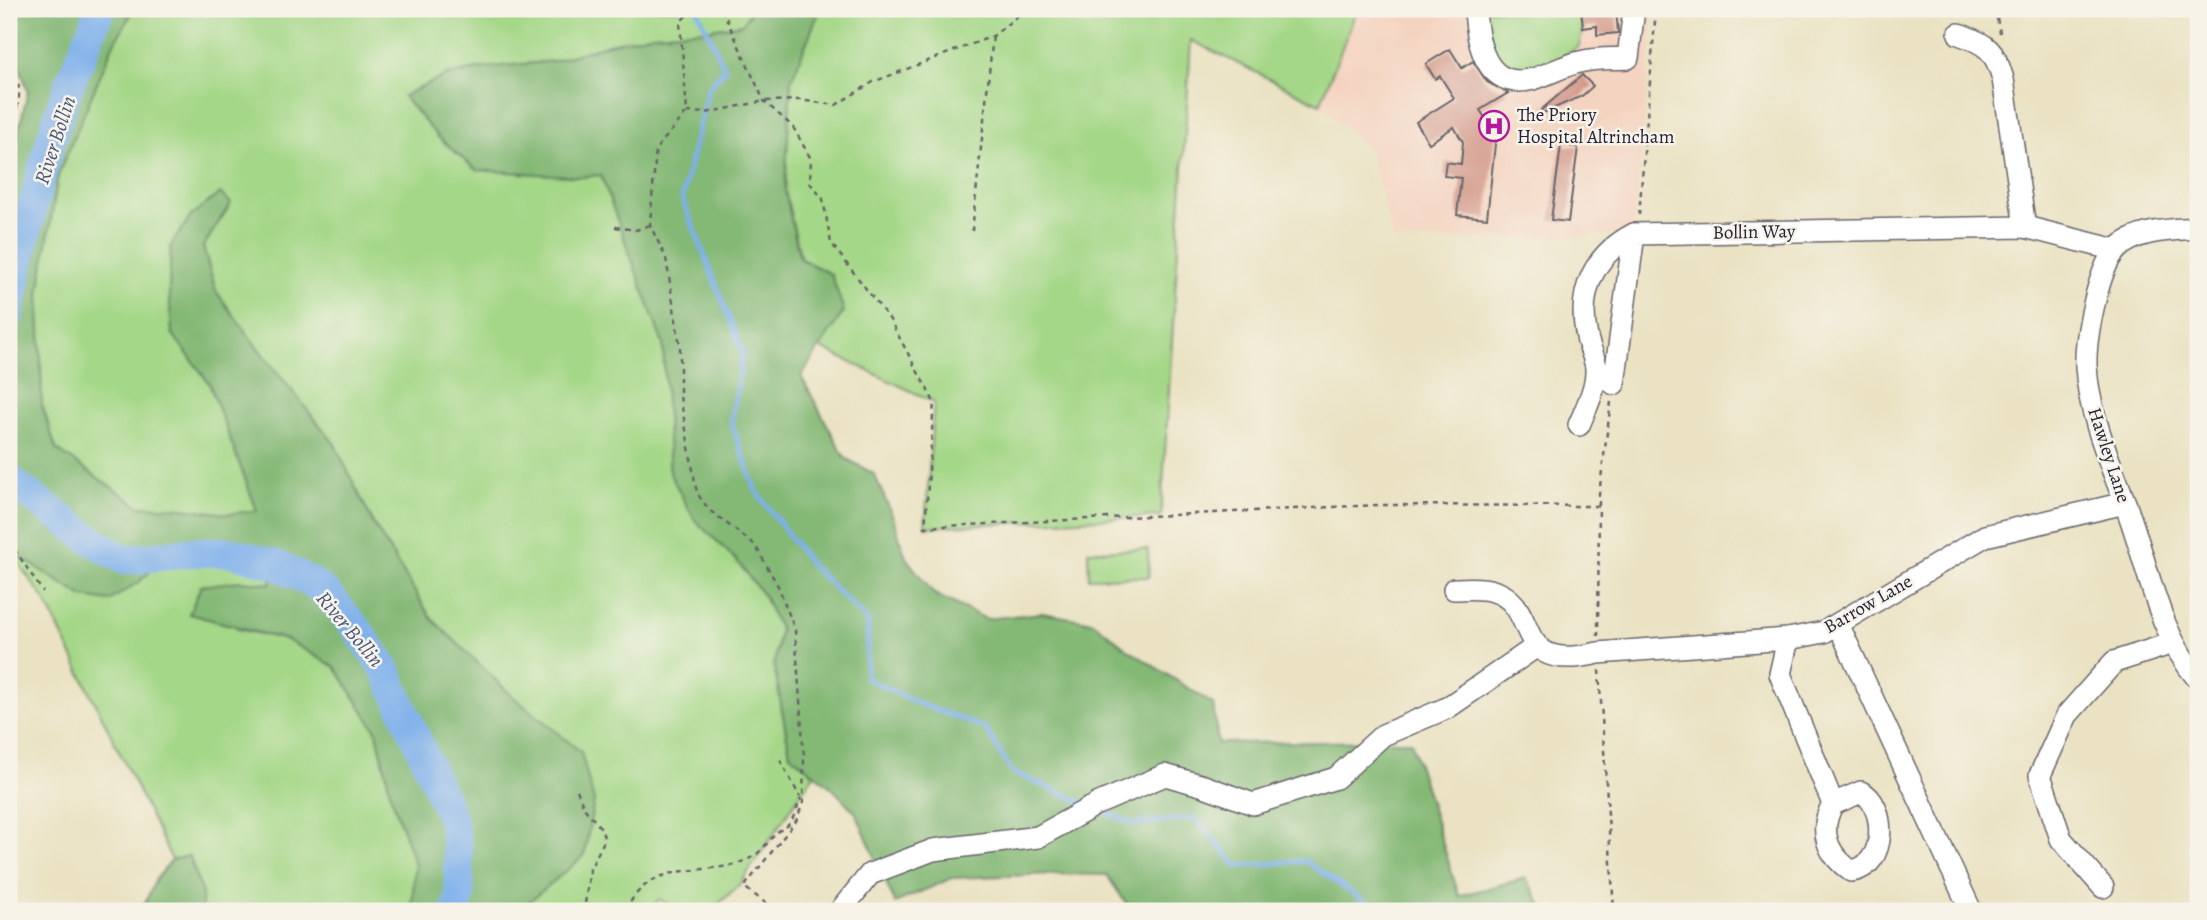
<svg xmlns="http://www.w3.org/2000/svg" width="2207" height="920" font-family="Alegreya,serif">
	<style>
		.built { fill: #f4d3c0 }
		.green { fill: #a4d787; stroke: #637c61; stroke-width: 2 }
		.forest { fill: #83b874; stroke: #526d58; stroke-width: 2 }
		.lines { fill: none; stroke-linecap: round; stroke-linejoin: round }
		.stream { stroke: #7fb0eb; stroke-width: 5 }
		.river { stroke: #7fb0eb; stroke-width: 30 }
		.building { fill: #d49b8d }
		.minor-casing { stroke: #68656a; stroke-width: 24 }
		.path { stroke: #68656a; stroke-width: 2.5; stroke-dasharray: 5 5; stroke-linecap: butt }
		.minor { stroke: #fff; stroke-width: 21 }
		.labels { text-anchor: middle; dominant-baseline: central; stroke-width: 5; stroke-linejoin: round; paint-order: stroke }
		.poi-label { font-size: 19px; fill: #22223b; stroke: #f7f3e8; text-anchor: start }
		.street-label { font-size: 19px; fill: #22223b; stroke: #f7f3e8 }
		.water-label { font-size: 21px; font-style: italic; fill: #435479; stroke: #f7f3e8 }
	</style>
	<rect width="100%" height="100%" fill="#f7f3e8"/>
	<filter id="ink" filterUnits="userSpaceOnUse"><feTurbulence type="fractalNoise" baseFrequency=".0143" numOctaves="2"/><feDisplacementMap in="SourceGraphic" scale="14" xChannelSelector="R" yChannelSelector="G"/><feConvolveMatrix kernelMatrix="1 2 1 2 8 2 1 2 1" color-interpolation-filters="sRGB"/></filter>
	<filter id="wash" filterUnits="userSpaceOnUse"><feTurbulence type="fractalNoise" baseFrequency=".00686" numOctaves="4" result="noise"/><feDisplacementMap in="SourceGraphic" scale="28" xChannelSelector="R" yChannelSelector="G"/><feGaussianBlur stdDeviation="1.57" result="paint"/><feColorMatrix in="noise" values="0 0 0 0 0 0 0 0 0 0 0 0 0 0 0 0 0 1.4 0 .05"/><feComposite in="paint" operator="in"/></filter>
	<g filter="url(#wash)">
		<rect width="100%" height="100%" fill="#eae2c2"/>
		<path class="built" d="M1357,9H1654L1634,234L1394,241L1369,149L1320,104Z"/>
		<g class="green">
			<path d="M134,9H752L743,24L609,44L555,61L483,68L447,75L581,177L601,174L663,344L670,474L764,596L780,630L774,665L790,754L814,774L740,884L711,911H681L659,899L649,911H518L581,752L512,696L431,618L373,523L334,443L256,346L216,291L203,247L231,203L171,245L169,291L172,333L209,383L258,511L226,514L182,508L139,506L56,449L42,405L39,293L58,175L113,45Z"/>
			<path d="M820,9H1357L1320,104L1191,40L1161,516L925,527L934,402L819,347L844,311L831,274L801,259L785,191L791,81Z"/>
			<path d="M1481,9H1576L1583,28L1579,46C1554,65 1505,89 1489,47C1484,36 1483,21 1481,9Z"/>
			<path d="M1148,549L1149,577L1089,578L1088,551Z"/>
			<path d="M213,551L245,555L277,565L271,584L240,581L237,629L287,640L335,667L377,732L391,796L415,865L412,911H202V894L190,856L172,860L45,600L10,552L41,570L139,582L165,557Z"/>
		</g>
		<g class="forest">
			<path d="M9,9H134L113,45L58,175L39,293L42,405L56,449L139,506L182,508L226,514L257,511L209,383L172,333L169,291L171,245L191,216L220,193L231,203L203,247L216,291L256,346L334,443L373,523L431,618L512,696L581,752L594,801L584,856L518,911H412L415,865L391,796L377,732L335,667L287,640L189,614L201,586L240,581L270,584L277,564L245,555L213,551L166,557L139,582L109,601L83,597L9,550V171L28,91L13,50L9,49Z"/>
			<path d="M752,9H820L791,81L785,191L800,259L831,274L844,311L801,376L845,458L874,474L893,517L906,558L934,594L986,619L1042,613L1093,622L1129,650L1213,704L1218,743L1411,741L1459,896L1526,878L1545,911H1131L1107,875L1054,874L952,878L895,903L856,813L832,788L790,754L774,665L780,630L764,596L736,560L694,519L670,474L663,344L601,175L581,177L476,170L438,137L403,96L447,75L483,68L555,61L609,44L653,34L706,30L742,24Z"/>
			<path d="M189,856L202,894V911H141L156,879L172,860Z"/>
		</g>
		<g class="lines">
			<g class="stream">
				<path d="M697,9L725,69L708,88L682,198L743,353L731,422L756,491L811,565L868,621L866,678L920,704L985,728L1012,772L1086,804"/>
				<path d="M1101,810L1133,824L1195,818L1237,866L1305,861L1379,911"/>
			</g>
			<g class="river">
				<path d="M9,314C23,242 40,169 64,99C75,69 89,39 100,9"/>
				<path d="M9,478L13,483L93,541L125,560L191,552H231L277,565L309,581L326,593L357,629L385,669L452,819L457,847L460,896L456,911"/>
			</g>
		</g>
		<g id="blocks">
			<g class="building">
				<path d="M1581,9H1616L1618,33L1597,35V26L1583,28Z"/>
				<path d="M1450,49L1462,68L1473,61L1487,82L1508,93L1480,110L1496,135L1487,218L1457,215L1461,178L1444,176L1446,162L1461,164L1463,142L1454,127L1429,143L1416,122L1454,98L1440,76L1435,79L1426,64Z"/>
				<path d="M1582,75L1593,86L1582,96L1543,113L1541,110Z"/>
				<path d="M1561,145L1578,147L1568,222L1551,220Z"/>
			</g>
		</g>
	</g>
	<g filter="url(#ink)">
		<use href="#blocks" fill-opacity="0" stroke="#68656a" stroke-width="2"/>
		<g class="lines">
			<g class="minor-casing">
				<g id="minor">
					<path d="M1475,9C1477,44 1486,91 1533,79C1550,74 1566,64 1584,61C1598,58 1614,59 1628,58L1634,9"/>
					<path d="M1959,34C1987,44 1995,50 2003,79L2025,227"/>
					<path d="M2198,228C2172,230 2138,229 2117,249C2098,267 2085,339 2086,366C2089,422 2117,476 2134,529C2151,581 2162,637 2198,679"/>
					<path d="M1614,384L1634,234L2025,227L2116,250"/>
					<path d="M1579,425C1586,408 1597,387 1596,368C1595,357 1589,348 1587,337C1577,293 1593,255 1634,234"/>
					<path d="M1454,589C1466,589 1481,587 1493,591C1543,605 1507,675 1598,653L1788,639L1824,632L1985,536L2125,503"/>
					<path d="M1838,624L1971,911"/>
					<path d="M1788,639L1780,674L1833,804L1861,792C1886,803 1889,866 1851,871C1827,854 1818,830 1833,804"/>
					<path d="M1097,804L1165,775L1204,786L1253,804L1336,778L1383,735L1447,708L1537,646"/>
					<path d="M2103,887L2061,839L2040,775L2067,715L2114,662L2173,643"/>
					<path d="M840,911L870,874L933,850L1038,837L1090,808"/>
				</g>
			</g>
			<g class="path">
				<path d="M693,9L680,22L687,112L656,149L650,225L666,258L680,346V396L697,493L709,510L755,545L778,586L795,630L804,757L803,803L796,821L744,887L776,911"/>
				<path d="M722,9L764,101L793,127L811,159L810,183L823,199L831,243L890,320L934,402L925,527L1376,505L1599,506"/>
				<path d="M1995,9L2000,33"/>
				<path d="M9,66C27,88 17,108 9,133"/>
				<path d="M687,112L706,113L764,101L799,100L836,105L873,82L993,36L1026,9"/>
				<path d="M1639,215L1656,9"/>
				<path d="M615,227L636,230L650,225"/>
				<path d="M972,231L993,36"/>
				<path d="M9,541L43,592"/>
				<path d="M1598,636L1599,494L1611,402"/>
				<path d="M1599,670L1614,911"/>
				<path d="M780,760L800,797"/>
				<path d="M577,790L584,808L600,827L605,839L590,869L584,911"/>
				<path d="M626,911C629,905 632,898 637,893C666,859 720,878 754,856C763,850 769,840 777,832C780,830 783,829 786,827C794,820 797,807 801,798"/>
			</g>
			<use href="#minor" class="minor"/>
		</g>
	</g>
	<defs>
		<g id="hospital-ring" transform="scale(1.575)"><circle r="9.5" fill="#f7f3e8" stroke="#b5179e" stroke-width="1.5"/><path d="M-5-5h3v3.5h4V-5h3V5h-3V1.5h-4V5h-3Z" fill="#b5179e"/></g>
	</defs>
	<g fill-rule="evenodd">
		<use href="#hospital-ring" x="1494" y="126"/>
	</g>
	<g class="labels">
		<g class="poi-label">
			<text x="1517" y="115">The Priory<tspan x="1517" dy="22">Hospital Altrincham</tspan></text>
		</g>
		<g class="street-label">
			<text transform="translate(1754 232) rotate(-1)">Bollin Way</text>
			<text transform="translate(2109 455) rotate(72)">Hawley Lane</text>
			<text transform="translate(1868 604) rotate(-30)">Barrow Lane</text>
		</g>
		<g class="water-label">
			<text transform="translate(55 140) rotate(-72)">River Bollin</text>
			<text transform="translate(350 629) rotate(50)">River Bollin</text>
		</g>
	</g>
	<rect width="2207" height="920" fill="none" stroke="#f7f3e8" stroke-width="35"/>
</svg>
